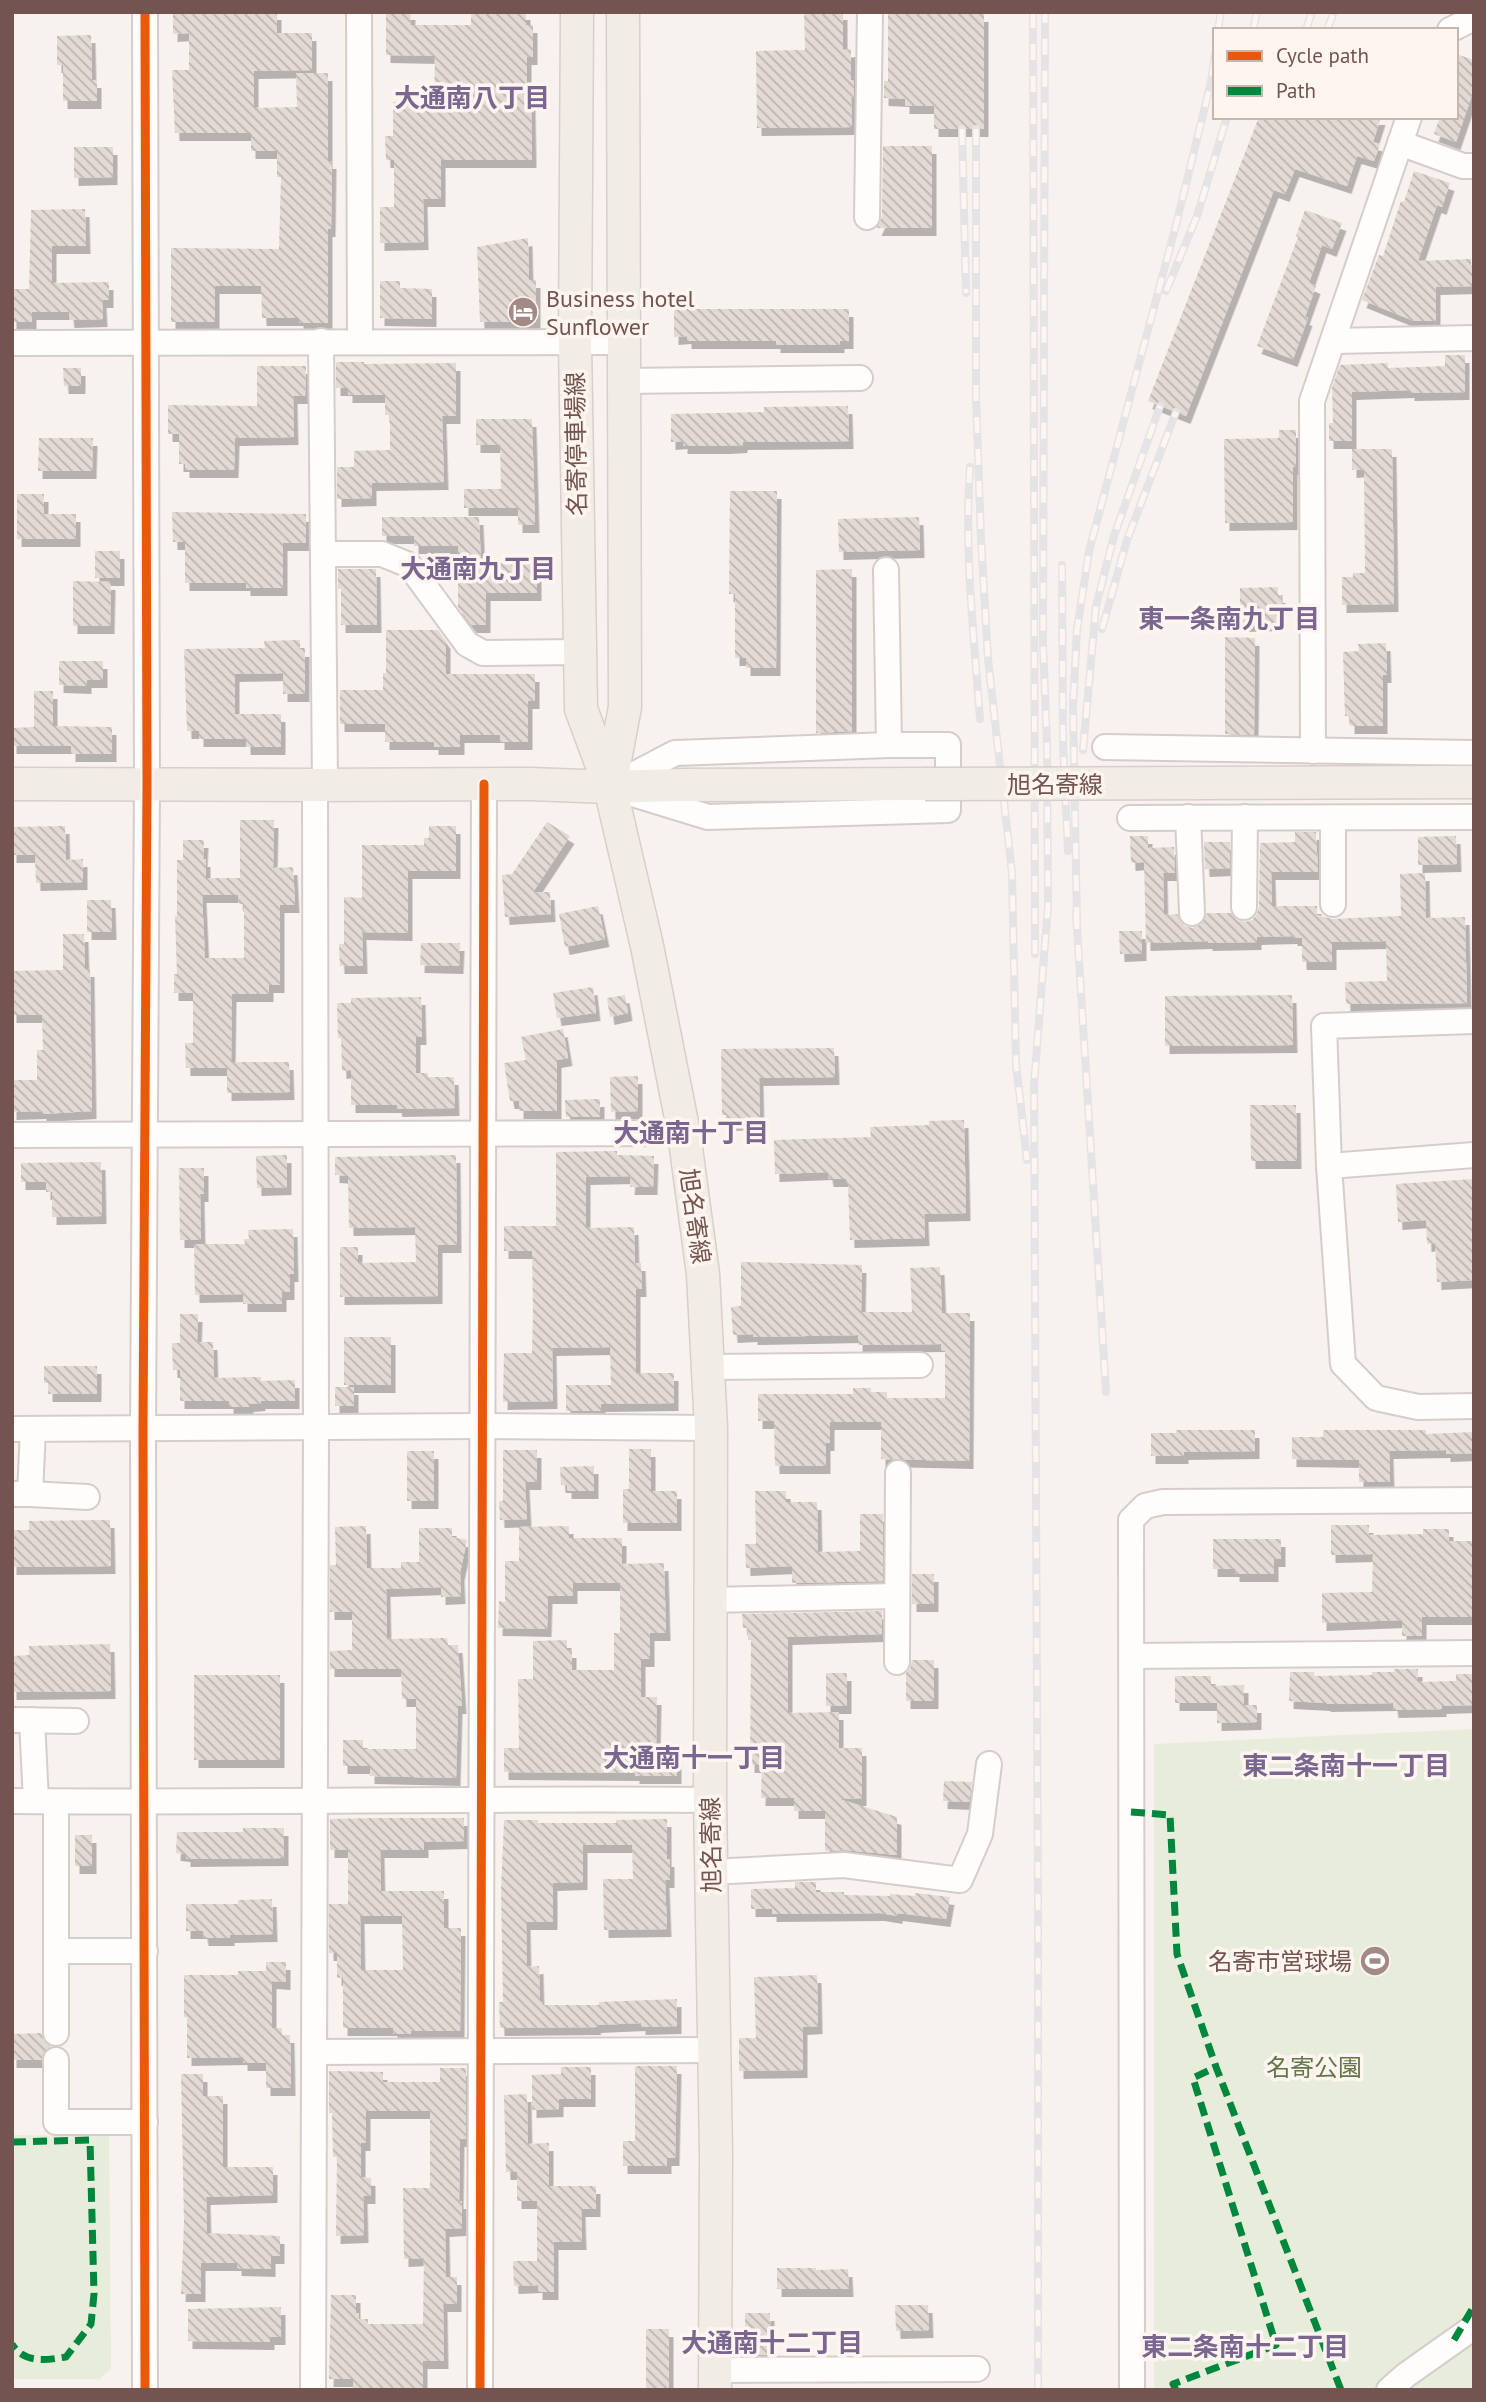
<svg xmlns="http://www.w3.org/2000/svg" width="1486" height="2402" font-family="'PT Sans','Noto Sans JP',sans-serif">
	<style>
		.green { fill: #e8ecda }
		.building { fill: url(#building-back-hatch); fill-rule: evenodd; filter: url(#shadow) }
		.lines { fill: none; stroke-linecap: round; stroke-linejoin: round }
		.minor-casing { stroke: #d6cdca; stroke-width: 28 }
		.major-casing { stroke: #d8cecb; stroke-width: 35 }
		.minor { stroke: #fefdfc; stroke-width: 24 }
		.major { stroke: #f2ece7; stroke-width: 32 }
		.rail-casing { stroke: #e4e3e6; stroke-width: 8 }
		.rail { stroke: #fef5f0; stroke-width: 5; stroke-dasharray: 16; stroke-linecap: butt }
		.major-bridge-casing { stroke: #d8cecb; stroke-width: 35; stroke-linecap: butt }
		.major-bridge { stroke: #f2ece7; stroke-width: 32 }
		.quiet { stroke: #00873e; stroke-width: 7; stroke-dasharray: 14 7; stroke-linecap: butt }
		.cycleway-casing { stroke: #fef5f0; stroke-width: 13 }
		.cycleway { stroke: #e8590c; stroke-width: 9 }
		.labels { text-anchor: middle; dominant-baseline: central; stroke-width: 7; stroke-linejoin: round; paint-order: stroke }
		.poi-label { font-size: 24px; fill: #74544f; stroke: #fef5f0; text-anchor: start }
		.street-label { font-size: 24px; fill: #74544f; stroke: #fef5f0 }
		.park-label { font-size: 24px; fill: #617848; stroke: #fef5f0 }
		.neighbourhood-label { font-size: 26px; font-weight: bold; fill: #7a668f; stroke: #fef5f0 }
	</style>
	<defs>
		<pattern id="building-back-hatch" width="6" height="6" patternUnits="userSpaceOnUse" patternTransform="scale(1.75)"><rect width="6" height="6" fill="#e3d9d5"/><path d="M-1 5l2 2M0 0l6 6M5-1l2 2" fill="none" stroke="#bdb3af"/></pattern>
		<filter id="shadow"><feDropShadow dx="4.5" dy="8" stdDeviation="0" flood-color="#0004"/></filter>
	</defs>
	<rect width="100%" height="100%" fill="#f7f2ee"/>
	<g class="green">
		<path d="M1474,1729V2390H1154V1744Z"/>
		<path d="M12,2135L109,2136L111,2369L99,2379H12Z"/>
	</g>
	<g class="building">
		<path d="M173,12H277V33H312V70L254,71V108L297,107L296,73H328V161H332L331,229H328V323H299V318H262L261,286H215V322H171V248L279,249L281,177H277V151H251V133H175L172,70H189V33L173,34Z"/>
		<path d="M386,12H411L410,25H471V12H526V25H533V57H527V101H531L532,160H441V199H423L424,242L380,243V207H394V160H386L385,136H393V102H434L435,56L386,55Z"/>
		<path d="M804,12H843V50L851,49V80L854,81V98H851L852,127L757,128L756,51L805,50Z"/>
		<path d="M888,12L984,14V129H934V106H905V99L884,98V81H888Z"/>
		<path d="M91,35L92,80H97V101H63V65H57V36Z"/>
		<path d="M1456,54L1474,60V89L1456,142L1434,134L1440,117H1456Z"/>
		<path d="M1259,117H1381L1373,142L1380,144L1374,161L1357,156L1347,186L1295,169L1285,194L1274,190L1186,416L1148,401Z"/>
		<path d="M883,146H932V228H877L882,217Z"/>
		<path d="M74,147H113V177L74,178Z"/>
		<path d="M1414,171L1450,183L1442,207L1437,205L1418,261L1471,259V265H1474V286L1436,287V321H1414L1362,300L1379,255L1383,256L1401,201L1404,202Z"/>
		<path d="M85,209L86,246H52V283L109,282V300H102L103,319L70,320L69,312H32V322H12V289H29L31,210Z"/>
		<path d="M1305,210L1342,223L1332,249L1322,245L1309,283L1316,286L1305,317L1308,318L1293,359L1257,346L1298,237L1296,236Z"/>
		<path d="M528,238L529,280H536V322H480L477,247Z"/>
		<path d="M380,281H400V288L432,289V319L380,318Z"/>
		<path d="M674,309H849V341H840V345H776V341H687V336L674,337Z"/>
		<path d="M1445,355H1465V392L1410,393V390L1352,392V441H1329V423H1333L1332,388L1340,365L1388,363V368L1445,366Z"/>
		<path d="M336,362H364V364L456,363V416H442L444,482L372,483V498L337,499V467H354V451L390,450V415H385V395H348V388H336Z"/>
		<path d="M257,366H306L305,396H293L294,437L235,438L234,470H185V464H179V434H168V405L257,406Z"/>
		<path d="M63,368H81V386H64Z"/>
		<path d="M848,406L849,441L743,442V445L725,446H683V441L671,442V414L764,412V407Z"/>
		<path d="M476,419H532L535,525H518V508H464V489H501L500,445H476Z"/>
		<path d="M1279,430H1296V467H1293V522L1225,523L1224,439L1279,438Z"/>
		<path d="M39,438H93L92,471H38Z"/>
		<path d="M1352,449H1392L1394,604L1342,605V577H1353V573H1365L1364,469L1352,470Z"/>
		<path d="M730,491H777L776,668H746V658H735V594H729Z"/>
		<path d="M17,494H44V514H76V539H17Z"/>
		<path d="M172,512L306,514V543H283V588H246V583H185V542H173Z"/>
		<path d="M382,517H479L481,563L537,562V593H486V625H472L458,607V546H414V536H382Z"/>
		<path d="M919,517L920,550L839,552L838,519Z"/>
		<rect x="95" y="551" width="25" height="27"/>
		<path d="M338,569H376L377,625H341V589H338Z"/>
		<path d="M852,569V731L816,733V570Z"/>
		<path d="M73,581L111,582L110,626H73Z"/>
		<path d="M1278,587V595H1281L1282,614H1278L1279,623L1240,624V588Z"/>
		<path d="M386,630H438L446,641V674H535V701H528V742H500V735H460V747H434V742H385V724H340V690H383V673H386Z"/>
		<path d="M1225,637L1255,638L1254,735L1225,734Z"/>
		<path d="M300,640V649H305V694H283V673L235,674V714H281V747H246V739H199V731H187L184,649L265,648L264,641Z"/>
		<path d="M1386,643L1387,675H1383V726H1350V716H1345L1343,652L1359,651L1358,644Z"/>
		<path d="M59,661H103V680H87V686L59,685Z"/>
		<path d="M34,691H53V726L112,727V754H71V746H12V728L34,727Z"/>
		<path d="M240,820H274L273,868L293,867L295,905H280V985H269V994H232L231,1062H289L290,1092L227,1093V1068H186L185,1043H193V993H174V974H177L175,916H177V860H183V840H204L203,859H206V878H240ZM202,895H238L239,904H244V958H205Z"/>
		<path d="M547,822L570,836L533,892H550L551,914L505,917L502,875L512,874Z"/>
		<path d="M65,826L66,860L83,859V882L36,883L35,855H12V827Z"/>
		<path d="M429,826H456V871H408V933L362,932L363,966H340L339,944H344V897L362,898V845H424V838H429Z"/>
		<path d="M1295,832H1316L1318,872H1271L1272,906H1317V915L1332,919L1401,916L1400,874L1425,873L1426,918L1465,917L1467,1003L1346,1004L1345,982L1387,981L1386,941L1332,942V962H1302V938H1293V936L1257,937V942L1208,943V941L1146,943L1144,862L1131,863L1130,836H1148V848L1174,847L1175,873H1163L1164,915L1177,914L1185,926L1192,928L1200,925L1207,913H1231L1237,920L1245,922L1252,920L1257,914L1259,907L1260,843L1295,842Z"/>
		<path d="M1456,836L1457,864L1418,865V837Z"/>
		<path d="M1204,842H1230V868L1205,869Z"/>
		<path d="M87,900H111L112,932H87Z"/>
		<path d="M598,906L605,939L565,947L559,914Z"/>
		<path d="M1119,931H1142V953L1120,954Z"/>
		<path d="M63,934H84L85,969H90L92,1111L42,1114V1111L12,1112V1080H37V1050H43L42,1015H12V971L63,970Z"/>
		<path d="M421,943H460L459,966L420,965Z"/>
		<path d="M593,987L596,1013L557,1018L553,993Z"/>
		<path d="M625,995L628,1013L610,1017L607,998Z"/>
		<path d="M1292,995L1293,1045L1165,1046V996Z"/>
		<path d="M421,997L422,1037H416V1073H428V1077H454L455,1108L398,1109L397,1105H351V1070L342,1071L341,1038H338L337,1003H351V998Z"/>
		<path d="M563,1029L568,1058L557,1060V1111H519V1101H510L504,1063L526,1060L521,1037Z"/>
		<path d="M834,1048L835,1077L759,1078L760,1122L727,1123V1115H722L721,1049Z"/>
		<path d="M638,1076V1111L611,1112L610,1077Z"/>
		<path d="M600,1099V1117H566L565,1100Z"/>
		<path d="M1250,1105H1296L1297,1161H1251Z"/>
		<path d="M964,1120L966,1213L924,1214L925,1238L850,1240L848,1184L846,1179H829L828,1172L775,1174L774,1140L871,1137L870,1127L929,1125V1121Z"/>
		<path d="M617,1151V1155L654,1156L653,1187H630L631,1176L586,1177V1228L634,1227L635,1263H641L642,1289H636V1373H674V1403L601,1404V1411H566V1385H611L610,1347L552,1348L553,1401L503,1402L504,1353H532L533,1315L532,1251H504V1226H556V1152Z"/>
		<path d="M287,1155V1187L257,1188L256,1156Z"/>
		<path d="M456,1155L457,1245H438V1296L340,1297V1247H358V1263L416,1262L415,1227L349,1228L348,1176L335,1175V1157Z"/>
		<path d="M101,1162L102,1216L52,1217V1192H46V1182H21V1163Z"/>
		<path d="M179,1168H204V1194H200L201,1240H180Z"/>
		<path d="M1474,1179V1280L1437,1282L1435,1243L1427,1244L1426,1220L1398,1222L1396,1184Z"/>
		<path d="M293,1229L294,1274H290V1292H282V1304H243V1294L195,1295L194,1244H245L244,1239H249L248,1230Z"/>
		<path d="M741,1262L862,1265L861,1312H912L910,1268L940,1267L942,1313H970L969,1461L881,1459V1422H830V1443H826V1466H775L774,1421H758V1394H853V1388H871V1392H887V1398H945V1351H941V1344L858,1345V1335L753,1337V1334L733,1335L731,1307L741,1306Z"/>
		<path d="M180,1314H198L197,1342H213L214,1378L261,1377V1381L295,1380V1401H261V1403L249,1404V1407H229V1401H180V1370H173L172,1343H180Z"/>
		<rect x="344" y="1337" width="47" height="48"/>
		<path d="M44,1366H97V1394H48V1383H44Z"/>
		<rect x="335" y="1387" width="19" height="19"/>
		<path d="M1176,1430H1255V1451L1184,1452V1456H1151V1433H1176Z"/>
		<path d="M1323,1430H1426V1434L1474,1432V1453L1446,1454V1450L1389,1451L1390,1482H1359V1460L1292,1459V1437H1323Z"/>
		<path d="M629,1449H651V1491H677V1523H623V1489H629Z"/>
		<path d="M503,1450H537V1482H525L527,1519L500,1520L499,1501H503Z"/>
		<rect x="407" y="1451" width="27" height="50"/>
		<path d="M594,1466V1491H567V1485H561L560,1467Z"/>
		<path d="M755,1491H786V1502H817L818,1552L860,1551V1514H883V1581L792,1583V1566L746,1568L745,1544H756Z"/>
		<path d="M110,1520L111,1566L12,1567V1530H29V1521Z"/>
		<path d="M1331,1525H1369V1535L1423,1534V1529H1449V1541H1474V1617H1422V1636H1402V1620L1322,1623V1593L1372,1592L1373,1554L1331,1555Z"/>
		<path d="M366,1526L367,1568H401V1562H419V1528H452V1537L467,1540L460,1573L461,1596L441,1597V1587L386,1589L387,1639L447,1638L448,1645H458L462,1706H458L456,1778L370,1776V1766H343V1740H363V1749H416V1699H402L401,1669H330V1651L352,1650V1612H330V1565H336L335,1527Z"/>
		<path d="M569,1526V1538H622V1564L664,1563L666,1633H650V1659H641V1697H657L656,1746H677V1776H635V1773L504,1772V1748H519L518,1679H533V1641L567,1640V1650H572V1670H614V1633H620V1583H573V1596H548L547,1629L498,1628L499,1601L505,1602V1561H519V1527Z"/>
		<path d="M1213,1539H1281V1559H1274V1574H1235V1569H1213Z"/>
		<rect x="912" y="1574" width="22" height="30"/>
		<path d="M882,1611V1634L788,1637V1713L839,1712V1748H862V1798L839,1799L897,1817V1855L846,1850L825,1851V1811H794V1798H761L762,1765H750L751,1640H748V1628H743L742,1614Z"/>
		<path d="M110,1644L111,1691L12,1692V1656L29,1655V1646Z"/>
		<path d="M912,1660H934V1701H906V1673L910,1669Z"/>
		<path d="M1394,1669H1418V1682L1456,1681V1674H1474V1705L1442,1706V1709L1394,1710L1393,1703L1326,1704V1703L1289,1701L1290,1672H1314V1676L1372,1675V1672H1394Z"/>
		<rect x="826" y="1673" width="21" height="33"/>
		<rect x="194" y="1675" width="86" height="85"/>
		<path d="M1175,1676H1211V1686L1244,1685V1705H1257V1722L1217,1723V1703H1175Z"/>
		<path d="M944,1781L972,1782L969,1802L943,1801Z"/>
		<path d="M375,1818H464V1841L424,1842V1850H380L381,1891H444V1928H461L460,2031H411V2034H393V2028H343V1977L337,1978V1953H329V1904H348V1850H330V1819ZM360,1916H402L403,1970H361Z"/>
		<path d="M667,1819V1859H670V1880H665L667,1929L604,1930L603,1879H633L632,1845H583V1882L553,1883V1922H526L527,1967L539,1966L540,2001H543V2005H599V2002L677,1999V2026L641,2027V2023L596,2025L597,2027L500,2028L499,2002H503L501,1891L504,1820H538V1823H616V1820Z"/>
		<path d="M243,1828H284V1858L186,1859V1854L176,1853L177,1832H243Z"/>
		<rect x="75" y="1835" width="17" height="31"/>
		<path d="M795,1882H816V1892H844V1895L890,1896V1894L915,1896V1893L950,1897L946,1919L898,1913V1916L880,1913L772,1914V1909H751V1889L795,1888Z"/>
		<path d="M272,1899L273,1934L230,1935V1938H204L203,1931H186V1904H238V1900Z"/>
		<path d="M266,1962H286V1982L272,1981V2028H282V2035H290L291,2088H266V2063H243V2057L187,2058V2017H184V1975H238V1971H266Z"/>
		<path d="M817,1975L818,2026L803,2027V2070L739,2071V2038H756L754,1977Z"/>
		<path d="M41,2033L44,2041L51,2047L44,2052L41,2060H12V2034Z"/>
		<path d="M637,2066H677L675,2158H667V2166H623V2141H635V2067Z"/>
		<path d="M561,2067H591V2099H559V2109L532,2110V2075L561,2074Z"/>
		<path d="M440,2068H466V2139H460L459,2201H462V2228L445,2229L446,2277H457V2304H443L444,2361H423V2390L353,2388V2379H329L331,2295H356V2313H359V2319H368V2324H423L424,2258L404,2259L403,2188H430V2111H366V2143H361V2177L371,2178V2196H363L364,2235L336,2236L337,2157H333L332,2113H329V2071L383,2072V2082H440Z"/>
		<path d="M181,2074H203V2096H223V2167H273V2195L206,2197L207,2233L280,2236V2256H271V2269L237,2268V2263H201V2294H181L184,2223Z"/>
		<path d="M527,2094L528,2144L549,2143V2186H596V2209H581L582,2242H554V2292H538V2285L514,2286L513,2261H537V2201H517V2172H506L504,2095Z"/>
		<path d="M777,2268H816V2270L848,2269L849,2289H777Z"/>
		<path d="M895,2305H928L929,2330L896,2331Z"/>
		<path d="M281,2307V2337H270V2342L188,2341V2309Z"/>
		<path d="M745,2313H770L771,2355H745Z"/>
		<rect x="646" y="2329" width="23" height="61"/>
	</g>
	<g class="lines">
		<g class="minor-casing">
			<g id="minor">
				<path d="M145,12L147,784L143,1429L145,2390"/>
				<path d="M359,12L360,341"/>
				<path d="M1450,30L1474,18"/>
				<path d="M1400,143L1463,166H1474"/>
				<path d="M867,217L870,12"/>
				<path d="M321,341L325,785"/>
				<path d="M1334,341L1474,338"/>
				<path d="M12,343L624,342"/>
				<path d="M624,381L860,378"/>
				<path d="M323,554H382L409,565L467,644L483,653L580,652"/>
				<path d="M886,570L889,745"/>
				<path d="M889,745H948V810L708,817L610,787L675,753Z"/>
				<path d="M1105,747L1474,753"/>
				<path d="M1313,751L1312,401L1409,117"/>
				<path d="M1188,817L1192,913"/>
				<path d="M1130,818L1474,817"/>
				<path d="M1333,818V904"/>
				<path d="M1244,907L1245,817"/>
				<path d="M12,1135L684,1133"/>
				<path d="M1474,1155L1329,1166L1343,1364L1376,1398L1418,1407L1474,1406"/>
				<path d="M1329,1166L1324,1026L1474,1021"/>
				<path d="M708,1367L920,1365"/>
				<path d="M12,1429L481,1426L711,1428"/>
				<path d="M12,1494H30L33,1429"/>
				<path d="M30,1494L87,1497"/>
				<path d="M711,1600L896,1596"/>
				<path d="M1132,1656L1474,1653"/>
				<path d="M897,1662L898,1473"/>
				<path d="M12,1720L76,1721"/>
				<path d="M32,1720L36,1801"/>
				<path d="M12,1801C245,1803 478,1798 710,1800"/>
				<path d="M711,1872L844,1865L960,1880L980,1834L989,1764"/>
				<path d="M57,1951H145"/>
				<path d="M56,2033V1802"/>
				<path d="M315,2052L714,2050"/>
				<path d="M56,2060V2122H145"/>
				<path d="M715,2370L977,2369"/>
				<path d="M313,2390L316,1427L315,785"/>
				<path d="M480,2390L484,784"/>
				<path d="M1132,2390L1131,1520L1145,1506L1163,1502L1474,1500"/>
				<path d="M1389,2390L1406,2375L1474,2327"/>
			</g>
		</g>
		<g class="major-casing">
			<g id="major">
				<path d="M577,12L575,342L581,709L610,787L647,946L684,1133L703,1274L711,1428L710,1800L716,2154L715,2390"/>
				<path d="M12,784L315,785L530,784L610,787L678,785L925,784"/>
				<path d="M610,786L625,707L623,12"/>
			</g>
		</g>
		<use href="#minor" class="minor"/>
		<use href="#major" class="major"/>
		<g class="rail-casing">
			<g id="rail">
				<path d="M1033,12L1035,954"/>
				<path d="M1218,30L1221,12"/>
				<path d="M1253,30L1257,12"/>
				<path d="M1306,30L1312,12"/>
				<path d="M1327,30L1334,12"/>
				<path d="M962,129L966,293"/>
				<path d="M976,129V397L981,539L988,659L1012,873L1016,1064L1027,1160"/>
				<path d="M1166,291L1197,216L1227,117"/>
				<path d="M970,467C964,551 974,636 980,719"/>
				<path d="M1062,565L1063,743L1068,851"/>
				<path d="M1102,629L1127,540L1176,412"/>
				<path d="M1083,750L1096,606L1114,536L1160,406"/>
				<path d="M1076,913L1106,1392"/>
				<path d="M1077,923L1073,705L1077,630L1089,551L1176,225L1211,82L1215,54"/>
				<path d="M1038,2390V1902L1034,1084L1048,906L1047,745L1043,643L1045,12"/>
			</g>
		</g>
		<use href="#rail" class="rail"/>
		<g class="major-bridge-casing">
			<path id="major-bridge" d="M925,784L1474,782"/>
		</g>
		<use href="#major-bridge" class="major-bridge"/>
		<g class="quiet">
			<path d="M1131,1812L1170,1815L1177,1954L1216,2067L1341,2390"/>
			<path d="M12,2142L90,2140L94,2294L91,2324L66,2357C46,2360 24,2364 12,2344"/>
			<path d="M1454,2340L1474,2306"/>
			<path d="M1176,2390L1173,2384L1276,2345L1193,2078L1216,2067"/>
		</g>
		<g class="cycleway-casing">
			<g id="cycleway">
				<path d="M145,12L147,784L143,1429L145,2390"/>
				<path d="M480,2390L484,784"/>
			</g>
		</g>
		<use href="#cycleway" class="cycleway"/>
	</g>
	<defs>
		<g id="hotel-disc" transform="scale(1.575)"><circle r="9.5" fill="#a28b87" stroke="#fef5f0"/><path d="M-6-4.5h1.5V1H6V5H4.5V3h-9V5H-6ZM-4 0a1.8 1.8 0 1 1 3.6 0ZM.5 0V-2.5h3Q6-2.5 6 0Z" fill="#fff"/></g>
		<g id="stadium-disc" transform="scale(1.575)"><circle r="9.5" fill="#a28b87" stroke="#fef5f0"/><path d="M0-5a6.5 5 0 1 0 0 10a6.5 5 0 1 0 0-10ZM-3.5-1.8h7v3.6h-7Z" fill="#fff"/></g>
	</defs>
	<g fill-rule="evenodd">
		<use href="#hotel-disc" x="523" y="312"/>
		<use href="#stadium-disc" x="1375" y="1961"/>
	</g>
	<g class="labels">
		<g class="poi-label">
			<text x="546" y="298">Business hotel<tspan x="546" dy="28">Sunflower</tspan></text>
			<text x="1352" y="1961" text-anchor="end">名寄市営球場</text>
		</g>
		<g class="street-label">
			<text transform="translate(576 444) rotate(-91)">名寄停車場線</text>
			<text x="1055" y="784">旭名寄線</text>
			<text transform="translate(695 1216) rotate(82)">旭名寄線</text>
			<text transform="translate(711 1845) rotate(-91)">旭名寄線</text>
		</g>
		<g class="park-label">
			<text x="1314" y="2067">名寄公園</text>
		</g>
		<g class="neighbourhood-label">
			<text x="472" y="97">大通南八丁目</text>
			<text x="478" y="568">大通南九丁目</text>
			<text x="1229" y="618">東一条南九丁目</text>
			<text x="691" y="1132">大通南十丁目</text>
			<text x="694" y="1757">大通南十一丁目</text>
			<text x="1346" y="1765">東二条南十一丁目</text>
			<text x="772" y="2342">大通南十二丁目</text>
			<text x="1245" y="2346">東二条南十二丁目</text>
		</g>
	</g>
	<rect width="1486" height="2402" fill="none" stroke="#74544f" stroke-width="28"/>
	<rect x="1213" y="28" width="245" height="91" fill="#fef5f0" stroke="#c7b5b0" stroke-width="2"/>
	<rect x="1227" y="51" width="35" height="10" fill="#e8590c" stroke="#c7b5b0" stroke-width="2"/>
	<text x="1276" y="63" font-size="21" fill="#74544f">Cycle path</text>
	<rect x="1227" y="86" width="35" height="10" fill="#00873e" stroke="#c7b5b0" stroke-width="2"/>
	<text x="1276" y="98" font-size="21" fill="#74544f">Path</text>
</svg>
